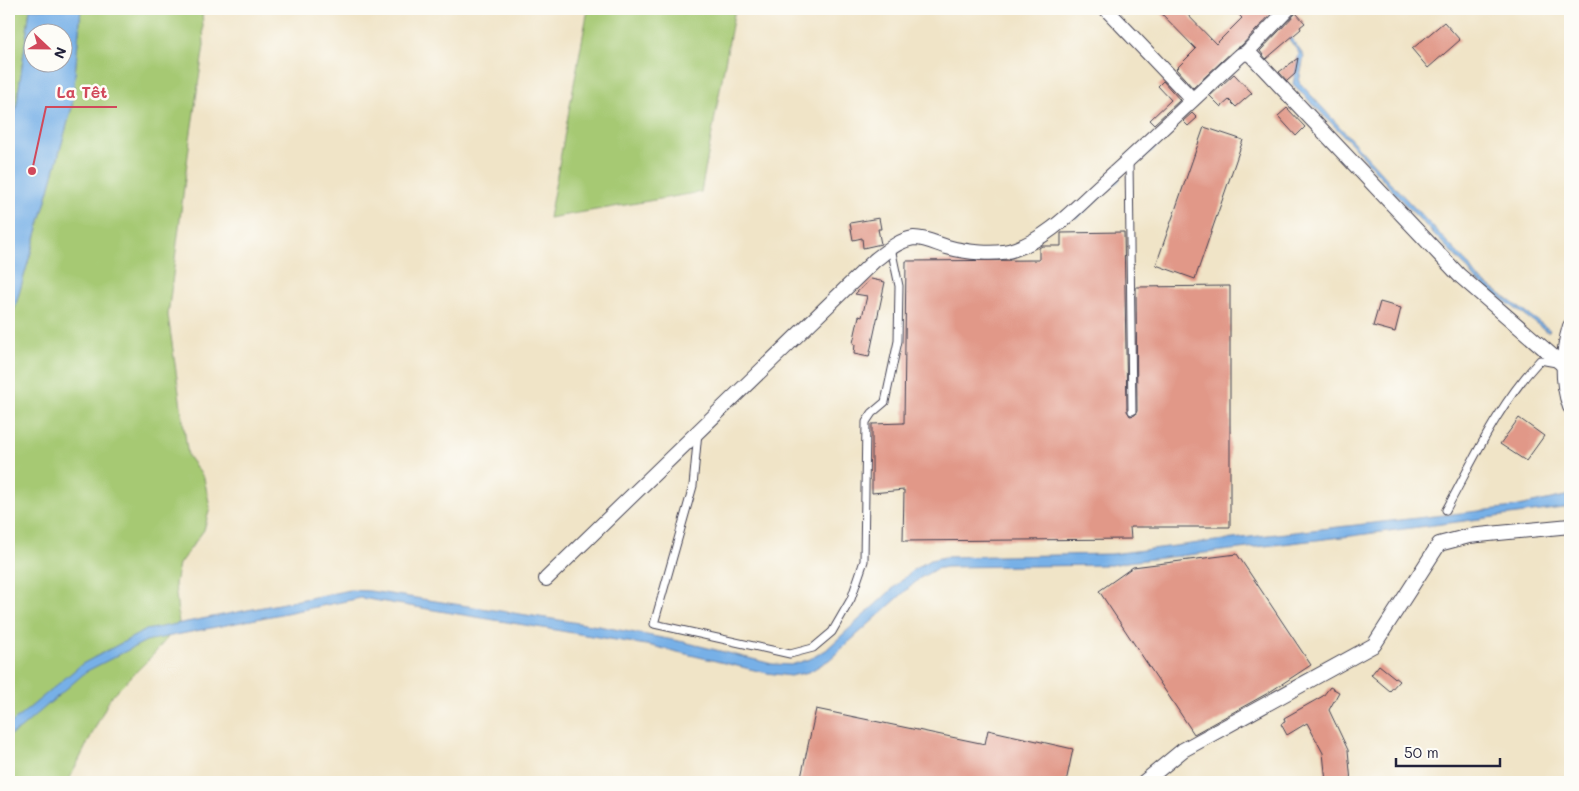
<svg xmlns="http://www.w3.org/2000/svg" width="1579" height="791" font-family="Mali,sans-serif">
	<style>
		.green { fill: #a6c973; stroke: #647657 }
		.water { fill: #77b0e7; stroke: #4c6991; fill-rule: evenodd }
		.lines { fill: none; stroke-linecap: round; stroke-linejoin: round }
		.stream { stroke: #77b0e7; stroke-width: 4.5 }
		.building { fill: #e19888 }
		.service-casing { stroke: #413f50; stroke-width: 9 }
		.minor-casing { stroke: #413f50; stroke-width: 16 }
		.service { stroke: #fff; stroke-width: 7 }
		.minor { stroke: #fff; stroke-width: 14 }
		.leader { fill: none; stroke: #d1495b; stroke-width: 2 }
		.callout-dot { fill: #d1495b; stroke: #fdfcf7; stroke-width: 2 }
		.callout-label { font-size: 16px; text-anchor: middle; font-weight: bold; fill: #d1495b; stroke: #fdfcf7; stroke-width: 5; stroke-linejoin: round; paint-order: stroke }
	</style>
	<rect width="100%" height="100%" fill="#fdfcf7"/>
	<filter id="ink" filterUnits="userSpaceOnUse"><feTurbulence type="fractalNoise" baseFrequency=".02" numOctaves="2"/><feDisplacementMap in="SourceGraphic" scale="10" xChannelSelector="R" yChannelSelector="G"/><feConvolveMatrix kernelMatrix="1 2 1 2 8 2 1 2 1" color-interpolation-filters="sRGB"/></filter>
	<filter id="wash" filterUnits="userSpaceOnUse"><feTurbulence type="fractalNoise" baseFrequency=".0096" numOctaves="4" result="noise"/><feDisplacementMap in="SourceGraphic" scale="20" xChannelSelector="R" yChannelSelector="G"/><feGaussianBlur stdDeviation="1.12" result="paint"/><feColorMatrix in="noise" values="0 0 0 0 0 0 0 0 0 0 0 0 0 0 0 0 0 1.4 0 .05"/><feComposite in="paint" operator="in"/></filter>
	<g filter="url(#wash)">
		<rect width="100%" height="100%" fill="#f0e4c7"/>
		<g class="green">
			<path d="M9,9H30L16,109L9,138Z"/>
			<path d="M81,9H202L204,45L190,139L168,315L188,456L204,478L210,507L204,530L179,564L175,584L179,624L153,655L110,698L68,782H9V328L45,204L72,107Z"/>
			<path d="M588,9H735L701,192L549,218Z"/>
		</g>
		<g class="water">
			<path d="M30,9H81L72,107L45,204L9,328V138L16,109ZM32,32H62V62H32Z"/>
			<path d="M1281,24L1304,56L1299,82L1388,180L1467,263L1478,278L1550,330L1548,332L1477,281L1465,266L1400,199L1352,144L1293,84L1299,53L1284,32V30L1280,25Z"/>
			<path d="M1570,495V507L1351,536L1127,562L1112,565L946,567L936,569L920,578L829,660L809,672L790,676L767,673L652,646L361,598L146,641L87,671L21,728L9,736V725L82,664L146,630L350,590L370,591L598,626L684,642L772,664L791,665L810,659L826,650L913,570L930,560L945,557L1112,554L1207,542L1514,507Z"/>
		</g>
		<g class="lines">
			<g class="stream">
				<path d="M1139,160L1174,128"/>
				<path d="M1077,216L1118,179"/>
			</g>
		</g>
		<g id="blocks">
			<g class="building">
				<path d="M1157,9H1182L1216,44L1242,18L1233,9H1270L1273,12L1241,46L1235,49L1193,88L1176,69L1196,49Z"/>
				<path d="M1296,13L1305,23L1300,27L1301,29L1266,59L1260,51Z"/>
				<path d="M1444,22L1460,40L1428,68L1412,49Z"/>
				<path d="M1298,58L1295,74L1287,81L1279,72Z"/>
				<path d="M1234,74L1252,93L1236,107L1229,100L1221,107L1210,96Z"/>
				<path d="M1163,81L1180,100L1154,124L1150,120L1171,100L1158,86Z"/>
				<path d="M1287,108L1305,127L1296,136L1278,116Z"/>
				<path d="M1192,113L1197,118L1188,126L1183,121Z"/>
				<path d="M1204,127L1243,140L1195,279L1156,265Z"/>
				<path d="M879,218L881,229H878L881,244L863,248L862,238L853,240L850,223Z"/>
				<path d="M1124,232L1127,411L1130,416L1135,415L1137,411L1136,287L1230,286V527H1130L1131,539L903,541L904,490L872,493V424L904,423L906,261L1039,260V248L1042,246H1061V233Z"/>
				<path d="M871,279L885,282L869,357L854,354L855,344L853,343L859,316L862,317L867,296L855,294Z"/>
				<path d="M1380,302L1401,308L1395,332L1373,326Z"/>
				<path d="M1519,418L1544,436L1526,461L1500,444Z"/>
				<path d="M1237,554L1311,665L1268,693L1194,734L1099,591L1133,567Z"/>
				<path d="M1379,665L1399,681L1390,691L1371,675Z"/>
				<path d="M1330,687L1339,692L1329,710L1348,750L1351,782H1326L1323,753L1307,723L1287,735L1281,724L1285,722L1284,718L1323,696Z"/>
				<path d="M816,709L985,744L988,730L1073,749L1066,782H800Z"/>
			</g>
		</g>
	</g>
	<g filter="url(#ink)">
		<use href="#blocks" fill-opacity="0" stroke="#413f50" stroke-width="1"/>
		<g class="lines">
			<g class="service-casing">
				<g id="service">
					<path d="M1129,160L1132,411"/>
					<path d="M698,432L693,486L654,624L790,654L813,648L832,632L851,599L864,561L866,422L872,413L885,402L898,341L899,286L891,248"/>
					<path d="M1446,510C1475,457 1498,405 1540,360L1556,363"/>
				</g>
			</g>
			<g class="minor-casing">
				<g id="minor">
					<path d="M1106,9L1192,99"/>
					<path d="M1246,53L1288,9"/>
					<path d="M1570,326C1562,352 1561,382 1570,407"/>
					<path d="M546,579L875,260C887,251 899,240 914,238C926,238 937,244 947,247C965,252 997,256 1015,249C1050,237 1075,208 1102,184C1149,142 1194,98 1241,55L1246,53L1251,55L1459,275L1563,365"/>
					<path d="M1144,782L1183,750L1374,645L1439,544L1469,536L1570,526"/>
				</g>
			</g>
			<use href="#service" class="service"/>
			<use href="#minor" class="minor"/>
		</g>
	</g>
	<path class="leader" d="M32 171L46 107H117"/>
	<circle class="callout-dot" cx="32" cy="171" r="5"/>
	<g class="callout-label">
		<text x="82" y="98">La Têt</text>
	</g>
	<rect width="1579" height="791" fill="none" stroke="#fdfcf7" stroke-width="30"/>
	<g transform="translate(48 48) rotate(112)"><circle r="24" fill="#fdfcf7" stroke="#a5a5ac"/>
	<path d="M0-4L9 19L0 12L-9 19Z" fill="#d1495b"/>
	<text y="-8" font-size="14" font-weight="bold" text-anchor="middle" fill="#22223b">N</text>
	</g>
	<path d="M1396 758v8h104v-8" fill="none" stroke="#22223b" stroke-width="2.5"/>
	<text x="1404" y="758" font-size="15" fill="#22223b" stroke="#fdfcf7" stroke-width="4" paint-order="stroke">50 m</text>
</svg>
